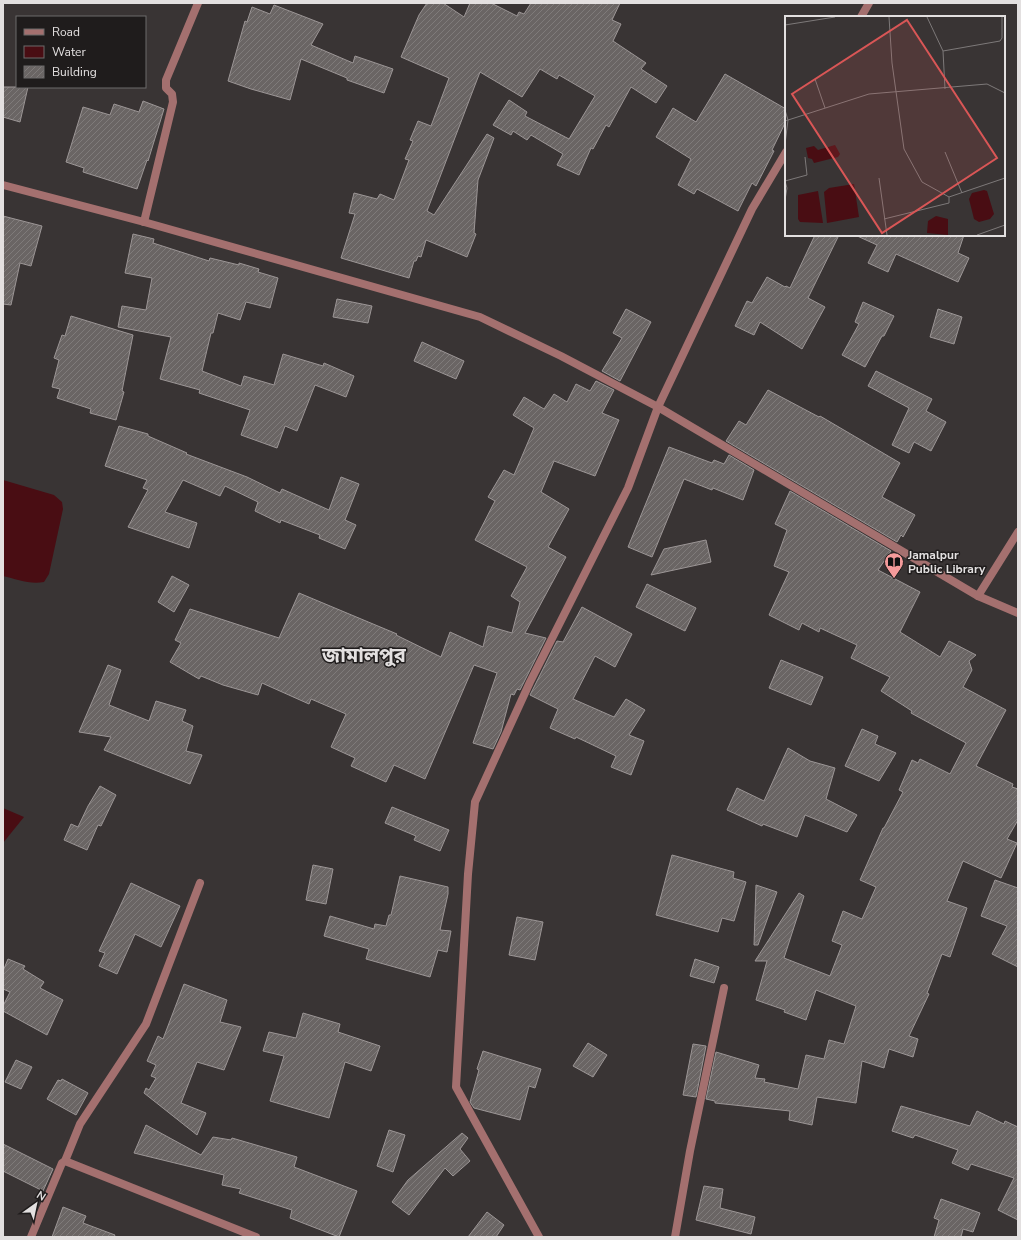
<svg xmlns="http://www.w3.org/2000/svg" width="1021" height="1240" font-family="'Nunito Sans','Noto Sans Bengali',sans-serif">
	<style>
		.water { fill: #490d13 }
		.building { fill: url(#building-hatch); stroke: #9c9696 }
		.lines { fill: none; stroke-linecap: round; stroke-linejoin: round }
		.minor { stroke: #a4706f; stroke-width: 8 }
		.labels { text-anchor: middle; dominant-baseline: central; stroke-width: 3; stroke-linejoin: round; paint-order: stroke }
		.poi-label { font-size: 12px; font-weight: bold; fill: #e3e0e0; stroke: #1f1c1c; text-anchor: start }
		.town-label { font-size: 20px; font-weight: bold; fill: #e3e0e0; stroke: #1f1c1c }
		.inset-road { fill: none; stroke: #7d7979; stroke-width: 1 }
		.view { fill: #d95656; fill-opacity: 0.15; stroke: #d95656; stroke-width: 2 }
		.inset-edge { fill: none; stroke: #e3e0e0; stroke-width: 2 }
	</style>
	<defs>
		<pattern id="building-hatch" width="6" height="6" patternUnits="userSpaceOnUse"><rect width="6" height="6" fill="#6a6564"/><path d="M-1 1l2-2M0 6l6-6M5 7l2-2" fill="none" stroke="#7f7b7a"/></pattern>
	</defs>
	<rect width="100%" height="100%" fill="#393434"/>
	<g class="water">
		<path d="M3,480L54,495L62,502L63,509L49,574L44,582C30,585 16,579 3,576Z"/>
		<path d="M3,808L24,817L3,843Z"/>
	</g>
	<g class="building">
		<path d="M427,3H443L464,17L470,3H491L517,16L519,12L524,14L531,3H620L612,20L621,24L613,41L646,63L641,69L667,86L656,103L631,87L609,127L606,125L593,149L591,148L579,175L557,165L563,154L531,135L527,140L513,131L511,135L493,125L509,100L527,112L525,116L569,139L595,96L559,75L557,79L540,69L522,97L480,72L427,211L434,215L487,134L494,138L478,180L474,233L476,234L467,257L426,240L421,257L418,256L416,261H414L409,278L341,258L355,214L349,213L354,193L377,199L380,194L394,200L409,160L405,159L413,141L410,140L418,121L431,126L449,78L401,57L419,15Z"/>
		<path d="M274,5L323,24L311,45L353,63L355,56L393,69L384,93L347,80V78L301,59L290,100L251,89L228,81L245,21L247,22L252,7L270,14Z"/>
		<path d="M725,74L786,109V121L772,150L774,151L756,186L752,183L738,211L697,189L694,194L678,185L691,159L656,137L673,108L696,122Z"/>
		<path d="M3,87H28L20,122L3,117Z"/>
		<path d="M143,101L164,109L148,161L147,160L137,189L83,172L84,168L66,162L83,107L110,115L114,104L139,112Z"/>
		<path d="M3,216L42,226L31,266L20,263L11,305L3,304Z"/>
		<path d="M133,234L154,239L153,243L209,261L210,258L239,265V263L259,269L258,272L278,278L270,308L246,302L240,320L218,313L213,333H211L202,371L241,386L244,376L274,385L283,354L323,366L324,363L354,376L346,397L315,385L297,431L285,426L277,448L241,435L250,410L199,393L200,390L160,379L171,337L118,327L122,306L146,310L152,278L125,273Z"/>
		<path d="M815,235H839L808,298L825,307L802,349L760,322L754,335L735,326L747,301L752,303L767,277L785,287L786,286L790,288Z"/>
		<path d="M855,235H964L958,253L969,258L958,282L896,254L888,272L868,263L877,245Z"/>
		<path d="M337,299L372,306L368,323L333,317Z"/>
		<path d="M863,302L894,316L884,336H882L865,367L842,355L859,324L855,322Z"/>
		<path d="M626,309L651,322L620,381L602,371L622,338L613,333Z"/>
		<path d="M938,309L962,317L954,344L930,337Z"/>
		<path d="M71,316L133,335L122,391L124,392L116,420L90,413L91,409L57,398L60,389L52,387L59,360L54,358L62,335L65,336Z"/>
		<path d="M422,342L464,361L456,379L414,361Z"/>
		<path d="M876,371L932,399L926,411L946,422L931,451L914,442L909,453L892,445L909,408L868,386Z"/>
		<path d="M596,381L614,390L602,413L619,420L595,476L554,461L541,492L569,509L548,547L566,557L525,633L546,638L520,690L517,689L514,695L511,694L501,732L493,749L473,743L497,673L474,665L425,779L394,765L386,782L351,766L355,758L331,747L346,714L311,699L309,704L262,683L258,695L223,685L201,676L199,679L170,662L181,643L175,640L190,609L279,638L299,593L397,634L396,635L441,657L450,632L483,647L488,626L512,633L520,602L511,596L527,567L475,540L495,501L488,497L504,470L514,475L534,428L513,415L524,397L544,409L554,394L567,402L576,384L590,391Z"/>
		<path d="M768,390L819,417L820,416L900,463L882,497L915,515L903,537L901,535L897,542L726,441L739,421L746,425Z"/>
		<path d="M119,426L148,434V436L187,453L186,454L247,477L280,493L282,489L329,510L341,477L359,484L345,520L356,525L345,549L319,538L320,535L281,520L280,523L255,511L258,502L225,486L220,496L183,480L165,512L197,523L189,548L128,527L148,490L143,488L147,480L105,466Z"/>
		<path d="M669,447L712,463L714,460L724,464L729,455L754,470L743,500L713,488L712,490L684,479L652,557L628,547Z"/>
		<path d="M790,491L891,551L878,570L920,592L900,632L940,657L949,641L976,655L969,661L972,670L963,687L1006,710L976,766L1013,784L1012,787L1018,789V820L1007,839L1017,843L1001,878L963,861L947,901L967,908L950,957L942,954L927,993L929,994L909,1036L918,1039L913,1057L889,1049L884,1068L862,1061L856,1103L817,1097L812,1125L789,1120L790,1111L715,1103V1101L706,1099L716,1052L759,1065L755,1078L765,1079L764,1082L798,1089L806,1055L824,1059L829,1040L844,1044L856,1006L816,990L806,1020L784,1012L785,1010L756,1000L767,961H755L799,893L804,896L784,958L830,976L842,945L832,941L843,911L862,919L876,887L860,880L883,828H884L903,792L899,790L912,760L918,763L920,759L950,774L966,743L911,713L912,711L881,691L890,677L851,658L857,645L820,628L819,632L802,623L799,630L769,615L789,572L774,566L787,530L775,524Z"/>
		<path d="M706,540L711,562L651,575L664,549Z"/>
		<path d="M172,576L189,585L174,612L158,602Z"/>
		<path d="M647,584L696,608L685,631L636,607Z"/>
		<path d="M582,607L632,634L615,667L595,656L573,699L614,717L626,699L645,710L629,735L644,741L631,775L611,767L616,756L576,737L575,739L550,728L558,709L530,695L557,641L563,642Z"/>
		<path d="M781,660L823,677L811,705L769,688Z"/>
		<path d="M108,665L121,670L109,705L149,721L156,701L186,710L182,721L193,726L186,751L202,755L190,784L104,750L111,737L79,732Z"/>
		<path d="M862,729L878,736L875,744L896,753L879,781L845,766Z"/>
		<path d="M788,748L810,761L835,768L826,799L857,815L847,832L805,815L797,837L763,824L762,826L727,810L737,788L764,801Z"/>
		<path d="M100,786L116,795L101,826L98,825L87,850L64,840L71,824L78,827L88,806Z"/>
		<path d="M392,807L449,830L440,851L414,840L416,836L385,823Z"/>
		<path d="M672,855L734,872L733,878L746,882L734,921L722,918L718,932L656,915Z"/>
		<path d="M313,865L333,869L326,904L306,900Z"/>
		<path d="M400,876L448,887V894L440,930L451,931L447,952L438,950L430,977L366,959L369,949L324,936L330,916L374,929L375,924L386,926L389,915H391Z"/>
		<path d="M995,880L1018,888V967L992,954L1007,926L981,916Z"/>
		<path d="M131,883L180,906L161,947L135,934L117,974L99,966L105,953L99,951Z"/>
		<path d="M756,885L777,892L758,945H754Z"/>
		<path d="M517,917L543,922L535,960L509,955Z"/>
		<path d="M8,959L25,966L23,969L44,982L40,988L63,1000L47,1035L3,1011V1006L10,992L3,989V971Z"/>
		<path d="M695,959L719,967L714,983L690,976Z"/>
		<path d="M184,984L227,1000L220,1022L241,1027L224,1070L197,1062L181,1103L206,1113L197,1135L144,1093L146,1088L149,1090L156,1078L151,1076L156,1065L147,1061L158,1036L163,1039Z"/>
		<path d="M303,1013L340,1024L338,1032L380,1046L371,1071L345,1062L329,1118L270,1101L284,1056L263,1051L269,1032L296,1038Z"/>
		<path d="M588,1043L607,1055L593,1077L573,1066Z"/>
		<path d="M693,1044L706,1046L696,1097L683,1095Z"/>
		<path d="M483,1051L541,1069L535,1088L529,1086L520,1120L474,1108L470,1102L479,1070L477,1069Z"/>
		<path d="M16,1060L32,1067L21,1089L5,1082Z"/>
		<path d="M62,1079L88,1093L76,1115L47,1099L58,1080L61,1081Z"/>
		<path d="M901,1106L970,1126L977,1111L1004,1124L1005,1121L1018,1127V1220L998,1210L1014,1178L971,1164L968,1170L952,1163L958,1150L915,1135L913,1138L892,1131Z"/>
		<path d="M146,1125L201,1155L213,1137L231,1140L232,1138L297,1157L294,1167L357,1191L339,1237L290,1218L292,1210L239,1193L241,1189L222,1185L224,1175L134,1153Z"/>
		<path d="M389,1130L405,1135L393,1172L377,1166Z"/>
		<path d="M462,1133L468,1138L460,1149L470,1161L453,1176L445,1168L409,1215L392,1202L408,1180Z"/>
		<path d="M3,1144L53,1169L43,1191L3,1171Z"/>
		<path d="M704,1186L723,1189L720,1208L755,1217L751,1234L696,1220Z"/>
		<path d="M941,1199L980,1213L973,1232L963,1229L961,1237H934L939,1220L934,1218Z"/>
		<path d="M63,1207L86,1216L83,1223L115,1235L114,1237H52Z"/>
		<path d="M487,1212L504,1225L496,1237H468Z"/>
	</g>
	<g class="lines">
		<g class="minor">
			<path d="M861,17L869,3"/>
			<path d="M3,185L144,222L480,317L561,356L658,407L978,596L1018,613"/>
			<path d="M144,222L173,102L172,94L166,88V80L198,3"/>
			<path d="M978,596L1018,532"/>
			<path d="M65,1161L256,1237"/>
			<path d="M31,1237L62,1163L65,1161L80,1124L146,1024L200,883"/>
			<path d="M539,1237L456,1087L468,874L475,802L530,682L628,488L658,407L752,209L786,152"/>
			<path d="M675,1237L690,1151L724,988"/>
		</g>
	</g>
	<defs>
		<g id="library-pin" transform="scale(1)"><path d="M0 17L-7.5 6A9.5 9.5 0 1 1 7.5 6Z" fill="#f59b9b" stroke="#1f1c1c"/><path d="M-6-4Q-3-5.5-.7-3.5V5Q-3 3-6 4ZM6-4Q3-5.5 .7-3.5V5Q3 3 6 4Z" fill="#111"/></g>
	</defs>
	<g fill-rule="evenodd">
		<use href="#library-pin" x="894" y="562"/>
	</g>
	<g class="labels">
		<g class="poi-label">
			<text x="908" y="555">Jamalpur<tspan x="908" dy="14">Public Library</tspan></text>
		</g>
		<g class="town-label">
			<text x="364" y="655">জামালপুর</text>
		</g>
	</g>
	<g transform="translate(785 16)">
		<rect width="220" height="220" fill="#393434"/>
		<path d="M50,129L55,138L53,141L29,147L27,143L23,142L21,132L29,130L33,134ZM69,168L74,201L42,207L39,176L44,172ZM199,174L202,175L209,198L205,203L194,206L189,203L184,183L187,177ZM33,175L38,207L15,206L13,203V179ZM151,200L163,203V219L142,217L143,205Z" fill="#490d13"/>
		<path class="inset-road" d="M104,1L107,47L119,133L137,166L164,181M142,1L158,35L160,73M0,9L50,1M158,35L215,25L217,22V1M30,63L40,92M0,94L3,104L0,128M0,105L84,78L202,68L220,77M160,136L177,177M94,162L102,219M0,165L22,159L20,141M0,165L2,172L0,184M99,203L164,187V181L220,162M192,219L220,209"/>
		<path class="view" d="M122,4L212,142L97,217L7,78Z"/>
		<rect width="220" height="220" class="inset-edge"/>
	</g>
	<rect width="1021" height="1240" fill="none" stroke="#e3e0e0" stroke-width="8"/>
	<rect x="16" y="16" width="130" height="72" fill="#1f1c1c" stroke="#6d6a6a"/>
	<rect x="24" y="29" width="20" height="6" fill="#a4706f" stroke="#6d6a6a"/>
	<text x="52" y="36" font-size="12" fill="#e3e0e0">Road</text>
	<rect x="24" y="46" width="20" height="12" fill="#490d13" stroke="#6d6a6a"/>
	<text x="52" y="56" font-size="12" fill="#e3e0e0">Water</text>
	<rect x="24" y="66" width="20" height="12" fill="url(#building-hatch)" stroke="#6d6a6a"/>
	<text x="52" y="76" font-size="12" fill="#e3e0e0">Building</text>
	<g transform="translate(36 1204) rotate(33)" stroke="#1f1c1c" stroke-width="3" paint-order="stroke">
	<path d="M0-3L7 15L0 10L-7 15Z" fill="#e3e0e0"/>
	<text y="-6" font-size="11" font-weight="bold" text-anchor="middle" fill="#e3e0e0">N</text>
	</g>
</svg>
